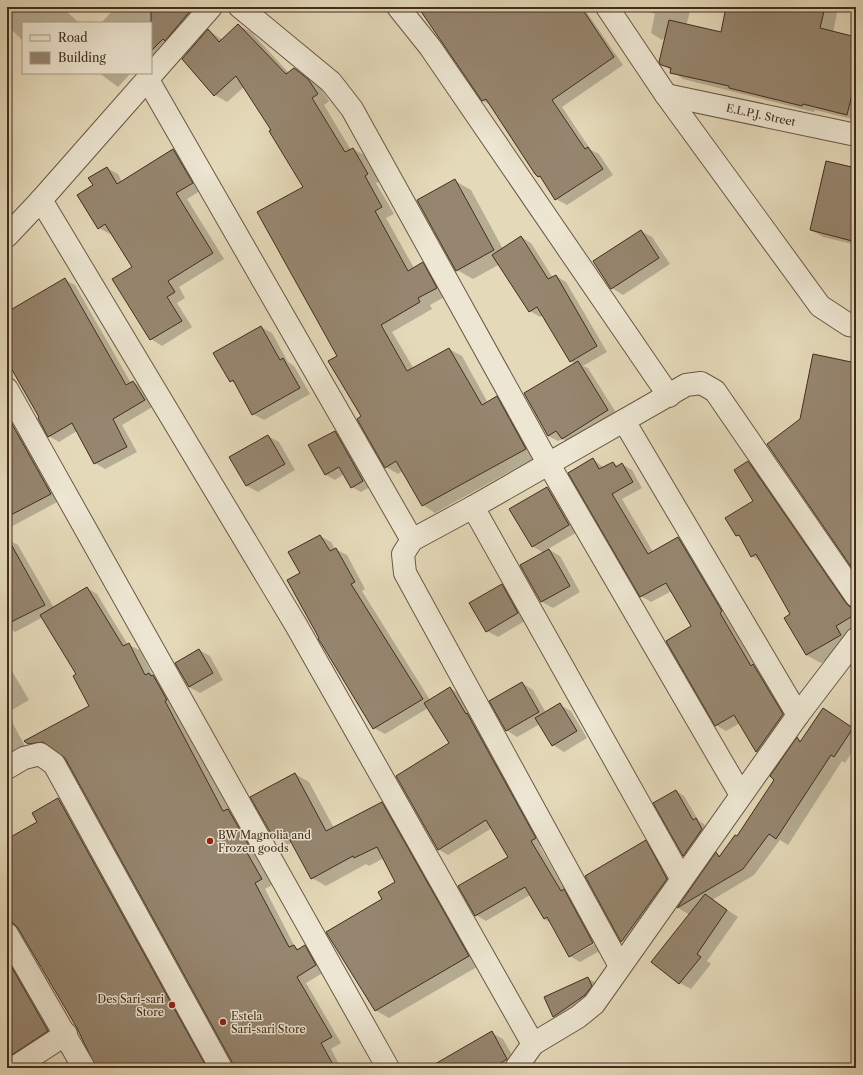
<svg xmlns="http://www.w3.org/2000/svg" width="863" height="1075" font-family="'Libre Caslon Text',serif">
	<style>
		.shadow { fill: #0003; fill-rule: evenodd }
		.building { fill: #96866f; stroke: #422d1e }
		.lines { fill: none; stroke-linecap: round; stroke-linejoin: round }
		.minor-casing { stroke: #6a5845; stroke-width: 24 }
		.minor { stroke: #ede6d2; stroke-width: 22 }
		.poi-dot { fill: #8f2418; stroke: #ede6d2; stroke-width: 1.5 }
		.labels { text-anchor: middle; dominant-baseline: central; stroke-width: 3; stroke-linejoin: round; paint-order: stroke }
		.street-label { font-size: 11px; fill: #422d1e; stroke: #ede6d2 }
		.poi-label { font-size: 11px; fill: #422d1e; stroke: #ede6d2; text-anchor: start }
	</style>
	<rect width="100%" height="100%" fill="#e4d9b9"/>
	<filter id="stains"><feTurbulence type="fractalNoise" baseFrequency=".005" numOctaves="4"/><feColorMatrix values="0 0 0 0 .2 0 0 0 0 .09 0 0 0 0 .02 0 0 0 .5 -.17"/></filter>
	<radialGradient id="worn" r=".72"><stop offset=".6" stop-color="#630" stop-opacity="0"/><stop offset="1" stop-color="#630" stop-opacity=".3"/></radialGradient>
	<g class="shadow">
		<path d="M7,7H62L79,23H23V41L7,25V23L13,16L7,10Z"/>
		<path d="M116,7H211L151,61V23H101Z"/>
		<path d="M419,7H583L623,65L562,107L591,150L599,154L613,175L567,205L556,199L544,179L539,177L492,106L483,101Z"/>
		<path d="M638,7H691L687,23L685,25L722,33L727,7H827L837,13L833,33L856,38V120L815,110L814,112L683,79L662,64L666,37L662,40L651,33L655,14Z"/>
		<path d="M238,25L251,32L289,73L294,69L320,87L329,101L324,105L351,150L353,149L366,156L380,181L376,183L394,214L386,218L414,268L423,264L435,271L448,295L430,305L432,309L392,332L414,369L449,349L462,356L488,403L497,398L509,405L538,456L435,513L423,505L403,471L398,474L386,467L362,417L338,356L304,187L273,130L244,87L227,102L215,95L208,30L223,40Z"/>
		<path d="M99,73H131L118,87Z"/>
		<path d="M173,150L184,156L203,189L187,199L224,259L179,287L185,298L177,303L192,327L162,346L151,339L133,267L112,233L110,234L99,228L94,186L107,168L118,174L122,182Z"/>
		<path d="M856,169V245L823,237L811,230Z"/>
		<path d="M455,181L471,190L503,249L521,237L531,243L553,278L556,276L566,282L607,352L583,366L588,368L618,416L573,445L563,439L558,441L548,436L575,364L571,361L543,315L540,317L530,311L500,264L473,279L457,270Z"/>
		<path d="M641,231L652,237L670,264L623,295L612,288Z"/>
		<path d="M856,252V279L851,276Z"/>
		<path d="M65,280L75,285L131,383L133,382L143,387L154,406L122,425L137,452L105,469L95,463L77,431L59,442L49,436L7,351V314Z"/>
		<path d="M261,327L272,333L288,362L294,366L310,394L264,420L253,414L237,385L231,381Z"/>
		<path d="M16,432L27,438L61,500L7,529V437Z"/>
		<path d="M335,432L344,437L372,486L361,492L352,487L344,474L335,480L326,475Z"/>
		<path d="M268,436L279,442L295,470L258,492L247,486L231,457Z"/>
		<path d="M593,459L604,468L613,463L619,466L622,464L632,470L642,488L622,499L653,552L678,538L688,544L793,721L767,757L757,752L740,723L726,731L716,725L693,627L672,591L651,602L641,596Z"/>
		<path d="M748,462L762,470L856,607L855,643L821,663L806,655L791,614L761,562L752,556L742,538L737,535L754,501Z"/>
		<path d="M547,488L558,494L579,531L548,549L560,556L580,592L553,608L542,602L522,565L544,553L532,546Z"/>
		<path d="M320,536L331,542L335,549L347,555L365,589L362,591L430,700L450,688L459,694L545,844L540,847L567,893L574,896L603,949L580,962L570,956L551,923L544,919L530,895L486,921L476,915L509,857L492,828L448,855L438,849L450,743L428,708L385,734L374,728L301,574ZM597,940L598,942L574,955V953Z"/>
		<path d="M7,539L18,545L54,608L87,588L97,594L128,645L140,650L153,676L163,682L175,707L230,811L238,816L260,855L256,857L272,885L265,889L295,947L300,949L305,946L315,952L326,971L306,983L341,1043L331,1049L341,1068H234L233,1062L66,757L52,747L40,749L29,743L90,707L77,674L43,617L15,632L7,627Z"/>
		<path d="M502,585L513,591L528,619L498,637L487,631Z"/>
		<path d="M199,650L210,656L223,680L200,693L189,687Z"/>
		<path d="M7,668L12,671L29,700L7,713L30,755L7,769Z"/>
		<path d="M522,683L533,690L546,713L560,705L571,711L587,738L564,752L553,745L540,724L517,737L506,730Z"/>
		<path d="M823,709L856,730V746L845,763L842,761L788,845L780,840L754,875L712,900L738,917L707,961L711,964L691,989L680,983L690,915L678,908L717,854L721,856L737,837L775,780L798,739L802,741Z"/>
		<path d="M295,774L309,782L334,828L382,804L396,812L482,964L389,1018L375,1010L383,899L397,882L384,858L369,866L366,864L326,886L312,878L292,842L288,845L274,836Z"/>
		<path d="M676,791L684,796L699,821L704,824L710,834L692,860L684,855L655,803Z"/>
		<path d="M58,799L69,805L213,1068H100L18,927L12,928L7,933V840L38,823Z"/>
		<path d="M646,842L657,848L678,885L632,947L622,941L587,877Z"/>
		<path d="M7,948L58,1037L7,1068Z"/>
		<path d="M587,978L598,984L565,1023L554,1017L545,997Z"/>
		<path d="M492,1033L503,1039L518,1065L513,1068H452Z"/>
	</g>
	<g class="building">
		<path d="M151,7H188L191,10L165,41L163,39L151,51Z"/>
		<path d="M418,7H581L614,57L552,100L585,149L588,147L603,169L555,200L540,176L538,177L535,174L486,99L482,101Z"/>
		<path d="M726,7H825L820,28L856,37V78L847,115L803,104L802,106L729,88V86L670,73L671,68L661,65L659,62L669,20L721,32Z"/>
		<path d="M238,24L286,74L294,68L308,79L318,94L312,98L345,152L353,148L368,174L365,176L382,207L375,211L408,271L423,262L437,288L418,298L420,302L381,325L407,371L449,348L482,405L497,396L526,449L422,506L396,461L385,468L357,419L361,416L328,361L337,356L257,212L303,187L269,131L271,130L236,76L214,96L182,59L208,29L219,42Z"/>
		<path d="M173,149L193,183L176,193L213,253L168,281L175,292L167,297L182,321L150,340L112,279L132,267L105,224L98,229L77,195L93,185L88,178L107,167L117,184Z"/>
		<path d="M826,161L856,168V242L810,230Z"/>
		<path d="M455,179L494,250L456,271L417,200Z"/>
		<path d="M641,230L659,258L611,289L593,261Z"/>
		<path d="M521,236L548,279L556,275L597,346L570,362L537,307L529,312L492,255Z"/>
		<path d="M65,278L126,385L133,381L145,400L113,419L127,447L94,464L72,423L48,437L38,418L39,417L7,361V312Z"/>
		<path d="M261,326L280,360L283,358L300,388L252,415L233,380L230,382L213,353Z"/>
		<path d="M813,354L856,363V574L767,444L800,419Z"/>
		<path d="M578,361L608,410L562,439L556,431L548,436L524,393Z"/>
		<path d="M7,415L51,494L7,517Z"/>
		<path d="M335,431L363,481L351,488L339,467L325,475L308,445Z"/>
		<path d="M268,435L285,464L246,486L229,457Z"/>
		<path d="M593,458L599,469L613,462L616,467L622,463L633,482L612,494L648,554L678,537L722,611L720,613L751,666L753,664L783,714L756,752L734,715L715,726L666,641L691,626L666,583L640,597L568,473Z"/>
		<path d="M748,461L846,603L850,607L856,608V614L836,626L841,635L806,655L784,618L790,614L756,554L751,557L739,535L736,536L725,518L753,501L734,470Z"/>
		<path d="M547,487L569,525L532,547L509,509Z"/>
		<path d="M320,535L330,551L336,548L355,582L351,584L423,699L373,729L321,643L318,639L319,638L287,580L300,573L288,552Z"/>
		<path d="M7,537L45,605L7,624Z"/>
		<path d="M549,549L570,586L541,602L520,565Z"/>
		<path d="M502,584L518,613L486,632L469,603Z"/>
		<path d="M87,587L123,646L129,643L145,675L149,673L151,676L153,675L167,700L165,701L223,811L228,809L251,849L246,851L262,879L255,883L289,947L294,945L297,950L305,945L316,965L297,977L332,1037L321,1043L335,1068H233L232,1062L65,758L43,742L28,744L24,741L89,706L73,676L76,674L40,615Z"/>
		<path d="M199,649L213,673L189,687L175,663Z"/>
		<path d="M522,682L539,712L506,731L489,701Z"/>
		<path d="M450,687L466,714L467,713L536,838L531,841L561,891L564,889L593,943L569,957L547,917L544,919L525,887L475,916L458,886L508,857L486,820L438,850L396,776L449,743L424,703Z"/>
		<path d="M560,703L577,731L552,746L535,718Z"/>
		<path d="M823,708L853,728L834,757L831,755L776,839L769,834L743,869L677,908L716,852L719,857L735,835L737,836L774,780L770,776L797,737L800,742Z"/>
		<path d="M295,773L326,831L382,802L469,956L375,1011L326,932L382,899L378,892L395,882L377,847L354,858L353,856L311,879L285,831L273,837L250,797Z"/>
		<path d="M676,790L693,820L696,818L702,829L683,856L653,803Z"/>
		<path d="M58,798L207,1068H96L77,1028L18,928L13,923L7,922V839L37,822L32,813Z"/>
		<path d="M646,840L667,879L621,942L585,876Z"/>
		<path d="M705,894L727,910L697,954L701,957L679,984L651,962Z"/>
		<path d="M7,959L48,1031L7,1058Z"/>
		<path d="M588,977L592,986L585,995L553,1017L544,997Z"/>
		<path d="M492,1031L507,1059L493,1068H428Z"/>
	</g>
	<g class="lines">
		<g class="minor-casing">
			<g id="minor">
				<path d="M240,7L331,82L352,109L548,463L741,795"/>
				<path d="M398,7L430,47L669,396"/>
				<path d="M607,7L666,95L820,306L849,325L856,326"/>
				<path d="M148,80L412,540"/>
				<path id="s1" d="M666,95L856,135"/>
				<path d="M41,200L296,625L533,1044"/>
				<path d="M7,236L41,200L211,7"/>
				<path d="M7,389L388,1068"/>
				<path d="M624,421L798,715"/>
				<path d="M473,507L681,878"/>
				<path d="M7,768L24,758L40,754L54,764L221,1068"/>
				<path d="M7,934L84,1068"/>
				<path d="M620,966L405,573L403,554L412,540L473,507L686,385L701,383L715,391L856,596"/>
				<path d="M14,1068L66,1034"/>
				<path d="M516,1068L533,1044L578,1017L594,1004L798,715L856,639"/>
			</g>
		</g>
		<use href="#minor" class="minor"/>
	</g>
	<g class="poi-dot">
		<circle cx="210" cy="841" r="4"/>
		<circle cx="172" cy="1005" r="4"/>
		<circle cx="223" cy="1022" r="4"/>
	</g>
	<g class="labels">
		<g class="street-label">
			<text stroke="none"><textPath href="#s1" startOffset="97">E.L.P.J. Street</textPath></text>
		</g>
		<g class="poi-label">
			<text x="218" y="835">BW Magnolia and<tspan x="218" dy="13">Frozen goods</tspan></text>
			<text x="164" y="999" text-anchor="end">Des Sari-sari<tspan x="164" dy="13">Store</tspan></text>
			<text x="231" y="1016">Estela<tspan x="231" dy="13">Sari-sari Store</tspan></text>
		</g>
	</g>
	<rect width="863" height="1075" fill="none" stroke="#e4d9b9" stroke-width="24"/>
	<rect x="8" y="8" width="847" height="1059" fill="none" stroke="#422d1e" stroke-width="2"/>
	<rect x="12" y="12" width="839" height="1051" fill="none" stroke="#422d1e"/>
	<rect x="22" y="22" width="130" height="52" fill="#ede6d2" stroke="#a99c8a"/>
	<rect x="30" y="35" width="20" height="6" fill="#ede6d2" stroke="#a99c8a"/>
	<text x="58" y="42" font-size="12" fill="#422d1e">Road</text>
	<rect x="30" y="52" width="20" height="12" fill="#96866f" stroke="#a99c8a"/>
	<text x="58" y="62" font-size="12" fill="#422d1e">Building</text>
	<rect width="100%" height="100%" filter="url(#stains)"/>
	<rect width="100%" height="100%" fill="url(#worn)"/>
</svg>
